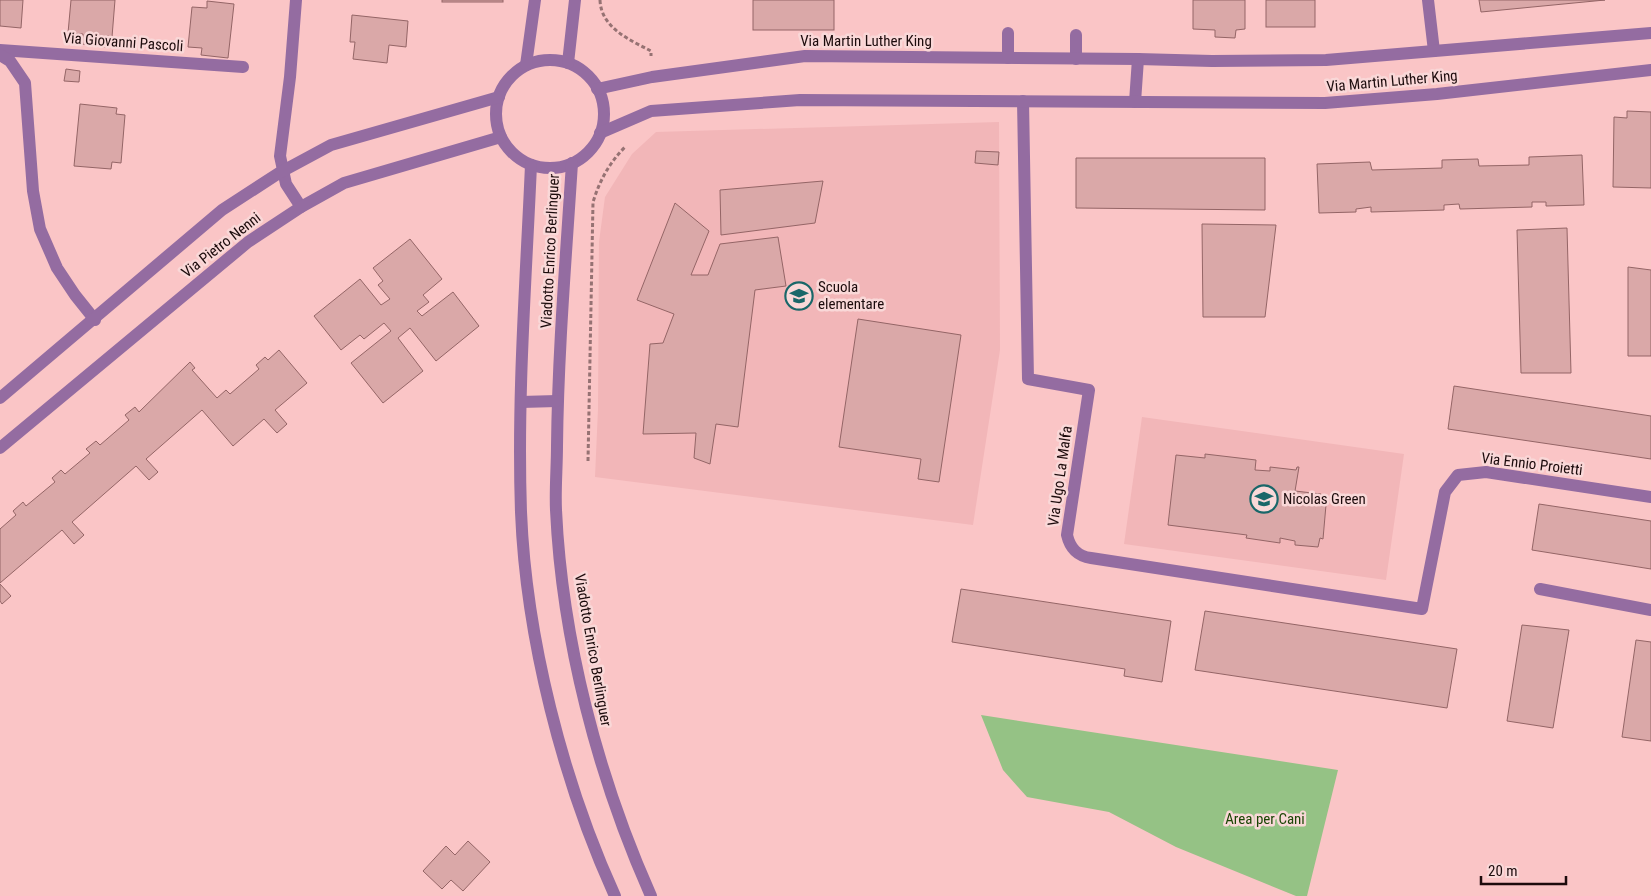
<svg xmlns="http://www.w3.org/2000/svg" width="1651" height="896" font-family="'Roboto Condensed',sans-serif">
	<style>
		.built { fill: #f2b6b8 }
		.green { fill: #95c285 }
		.building { fill: #daa8a8; stroke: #946566 }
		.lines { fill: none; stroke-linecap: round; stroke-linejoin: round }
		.path { stroke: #967273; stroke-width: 3; stroke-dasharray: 4 2.5; stroke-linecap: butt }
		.minor { stroke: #946ca1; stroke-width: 12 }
		.labels { text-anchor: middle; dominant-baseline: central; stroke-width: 5; stroke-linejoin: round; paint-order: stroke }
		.street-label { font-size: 15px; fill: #1c0b0c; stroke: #f9d8d8 }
		.poi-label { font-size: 15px; fill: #1c0b0c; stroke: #f9d8d8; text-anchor: start }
		.park-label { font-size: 15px; fill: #1a4504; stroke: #f9d8d8 }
	</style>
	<rect width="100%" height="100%" fill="#fac5c6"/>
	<g class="built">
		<path d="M999,122L1000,350L973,525L595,477L598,409L599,242L605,197L632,154L656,132Z"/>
		<path d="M1142,417L1404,454L1386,580L1124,544Z"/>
	</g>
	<path class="green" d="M981,715L1338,770L1307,896H1296L1176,847L1109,812L1027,797L1003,770Z"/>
	<g class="building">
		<path d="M0,0H23L21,28L0,26Z"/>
		<path d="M71,0H115L112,37L107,36L106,47L82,44L83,34L68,33Z"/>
		<rect x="442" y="0" width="61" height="2"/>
		<rect x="753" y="0" width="81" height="30"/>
		<path d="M1193,0H1245V29L1236,30L1235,38L1215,37V30L1193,29Z"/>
		<rect x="1266" y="0" width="49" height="27"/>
		<path d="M1479,0H1605L1481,12Z"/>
		<path d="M207,1L234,4L228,58L201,55L202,48L188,47L192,7L207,8Z"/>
		<path d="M352,15L408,21L406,47L389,45L387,63L353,59L355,42H350Z"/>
		<path d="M66,69L80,71L79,82L64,81Z"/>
		<path d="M80,104L117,108L116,114L125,115L121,163L112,162L111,169L74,166Z"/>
		<path d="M1627,111L1651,112V188L1613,187L1614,117L1627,118Z"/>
		<path d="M976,151L999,152L998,165L975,163Z"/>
		<path d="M1582,155L1584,205L1546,206V202H1532V207L1460,209L1459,204L1444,205V210L1371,212V207L1356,209V212L1319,213L1317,164L1370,162L1372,170L1442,168V160L1478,159L1479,166L1529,165V157Z"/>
		<path d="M1076,158H1265V210L1076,208Z"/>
		<path d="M823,181L815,223L721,235L720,190Z"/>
		<path d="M675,203L709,231L691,275H708L720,244L778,237L786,286L755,290L738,427L716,424L710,464L694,458L696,433L643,434L650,344L663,343L674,314L637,300Z"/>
		<path d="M1202,224L1276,225L1265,317H1203Z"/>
		<path d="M1567,228L1571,373H1521L1517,230Z"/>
		<path d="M410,239L442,279L423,295L429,302L417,311L422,316L453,292L479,326L436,361L410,328L398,338L423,371L383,403L351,363L391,331L384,323L364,339L360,335L341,350L314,316L360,279L381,305L390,299L378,285L383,281L373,268Z"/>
		<path d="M1628,267L1651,270V356H1628Z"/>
		<path d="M858,319L961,335L939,482L918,479L921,459L839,447Z"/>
		<path d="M279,350L307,383L275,410L287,424L277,433L264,419L233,446L202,410L146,459L158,472L149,480L136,466L72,522L84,535L74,544L62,530L0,583V529L16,515L13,511L23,502L26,506L55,482L52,478L61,470L65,474L90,453L86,449L96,441L100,445L129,420L125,415L135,407L139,412L190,362L195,368L192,370L217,398L226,390L230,394L259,369L256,365L265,357L268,360Z"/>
		<path d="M1454,386L1651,416V459L1448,429Z"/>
		<path d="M1205,454L1256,460L1255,470L1270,471V467L1296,470L1297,467H1299L1295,491L1321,494L1320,505H1326L1323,539L1320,538L1318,547L1295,545V541L1280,538V543L1246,538L1247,535L1168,525L1176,455L1205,458Z"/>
		<path d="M1539,504L1651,521V569L1532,550Z"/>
		<path d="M0,584L11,596L2,604L0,601Z"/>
		<path d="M961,589L1171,621L1162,682L1124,676L1125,669L952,642Z"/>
		<path d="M1205,611L1457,649L1447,708L1195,670Z"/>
		<path d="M1522,625L1569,630L1553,728L1507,721Z"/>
		<path d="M1636,640L1651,642V741L1622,737Z"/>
		<path d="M468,841L490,862L463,891L451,880L442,889L423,871L446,846L455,855Z"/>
	</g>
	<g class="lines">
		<g class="path">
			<path d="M600,0C601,28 630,40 651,51V56"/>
			<path d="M588,461L593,202C600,180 609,163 626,146"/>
		</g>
		<g class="minor">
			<path d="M296,0L290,77L280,156L286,184L301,207"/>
			<path d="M1428,0L1434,51"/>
			<path d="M0,50L243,67"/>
			<path d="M0,55L10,61L25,83L33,191L40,229L57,268L75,295L95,320"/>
			<path d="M1008,58V33"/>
			<path d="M1076,59V35"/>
			<circle cx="550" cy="114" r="54"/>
			<path d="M568,63L575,0"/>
			<path d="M526,65L535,0"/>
			<path d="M597,89L652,77L805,56L1138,59L1212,61L1326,60L1651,33"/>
			<path d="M1023,101L1028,379L1089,390L1067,535C1070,548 1077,556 1091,558L1422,609L1445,492L1458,475L1486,472L1651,497"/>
			<path d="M1135,102L1138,59"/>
			<path d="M600,133L651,111L800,100L1325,103L1437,94L1651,70"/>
			<path d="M572,163C566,257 558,352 557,446C557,467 555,489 556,510C562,640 598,777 651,896"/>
			<path d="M531,165C526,280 517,396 521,512C526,638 563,782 615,896"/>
			<path d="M0,398L222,210L279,173L331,145L499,97"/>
			<path d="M521,402L557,401"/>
			<path d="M0,448L248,242L301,207L344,183L501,137"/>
			<path d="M1540,589L1651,610"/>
		</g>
	</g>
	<defs>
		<g id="school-ring" transform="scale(1.4375)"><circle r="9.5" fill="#f9d8d8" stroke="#196769" stroke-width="1.5"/><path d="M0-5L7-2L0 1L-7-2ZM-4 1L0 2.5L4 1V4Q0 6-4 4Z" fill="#196769"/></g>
	</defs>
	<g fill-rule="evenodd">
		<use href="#school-ring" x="799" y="296"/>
		<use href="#school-ring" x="1264" y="499"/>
	</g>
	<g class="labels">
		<g class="street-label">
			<text x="866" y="41">Via Martin Luther King</text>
			<text transform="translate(123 42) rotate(4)">Via Giovanni Pascoli</text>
			<text transform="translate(1392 81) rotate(-5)">Via Martin Luther King</text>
			<text transform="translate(221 245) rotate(-38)">Via Pietro Nenni</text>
			<text transform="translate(550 251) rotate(-87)">Viadotto Enrico Berlinguer</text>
			<text transform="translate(1532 464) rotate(7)">Via Ennio Proietti</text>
			<text transform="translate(1060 476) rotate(-82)">Via Ugo La Malfa</text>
			<text transform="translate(593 650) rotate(80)">Viadotto Enrico Berlinguer</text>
		</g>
		<g class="poi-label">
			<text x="818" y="287">Scuola<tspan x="818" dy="17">elementare</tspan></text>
			<text x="1283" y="499">Nicolas Green</text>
		</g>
		<g class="park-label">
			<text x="1265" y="819">Area per Cani</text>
		</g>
	</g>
	<path d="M1481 876v8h85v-8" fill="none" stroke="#1c0b0c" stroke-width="2.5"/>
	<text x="1488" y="876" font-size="15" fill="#1c0b0c" stroke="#f9d8d8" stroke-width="4" paint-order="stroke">20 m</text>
</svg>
